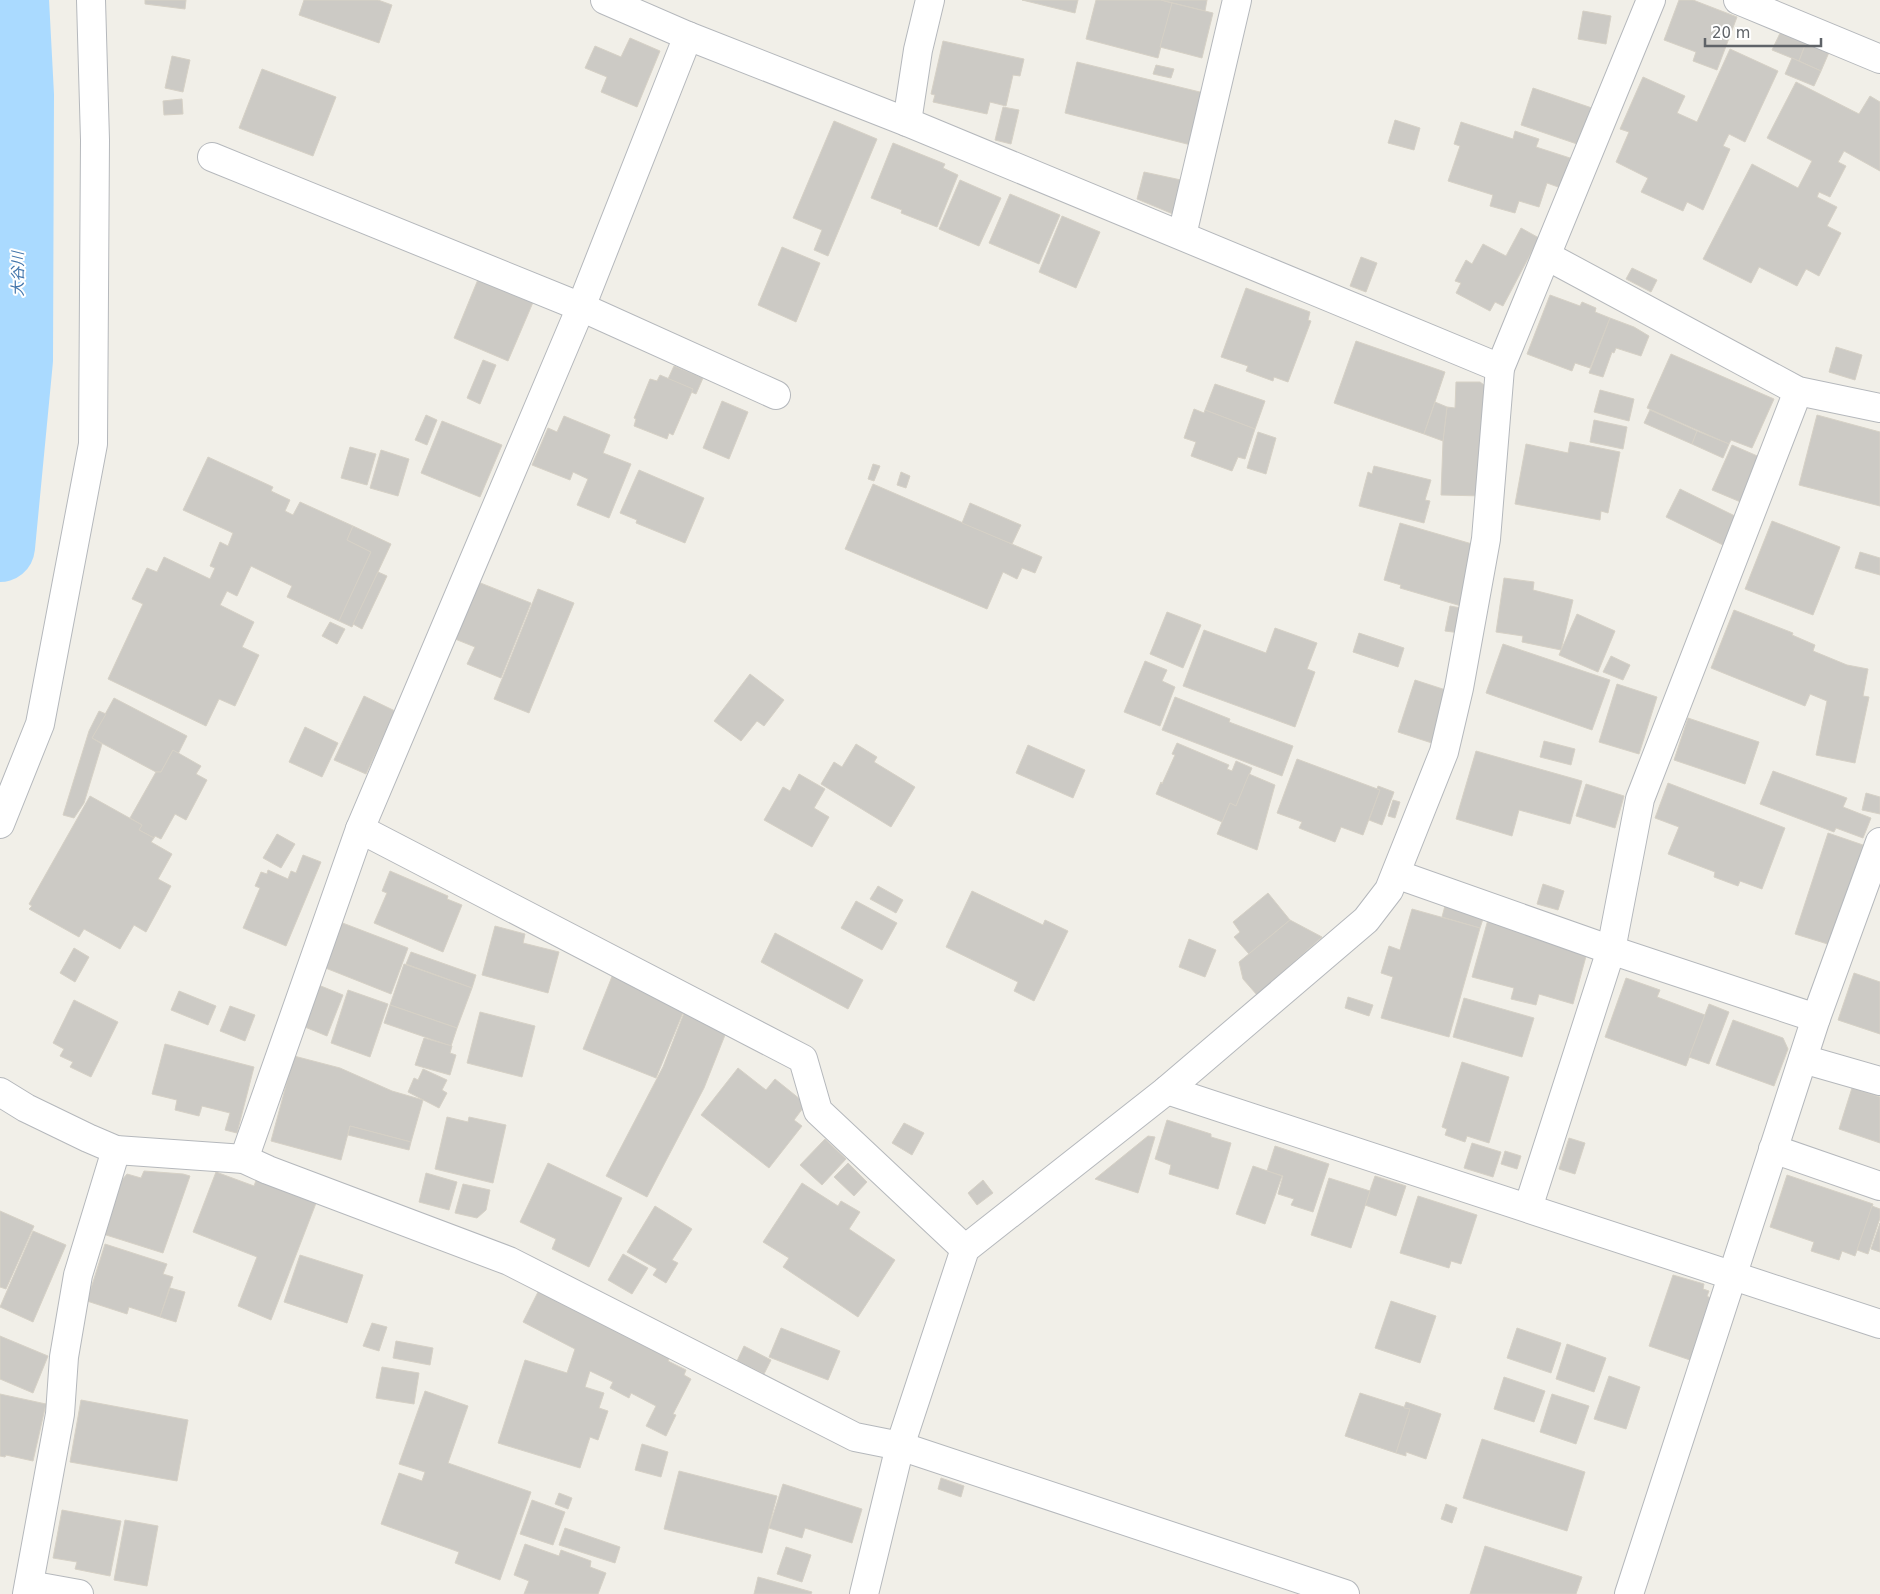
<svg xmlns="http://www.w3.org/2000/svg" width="1880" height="1594" font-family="'DejaVu Sans','Noto Sans JP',sans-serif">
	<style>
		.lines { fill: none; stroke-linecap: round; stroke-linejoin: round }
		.river { stroke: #aadaff; stroke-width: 70 }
		.building { fill: #cccac5; stroke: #d6d1c6 }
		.street-casing { stroke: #b5b8bc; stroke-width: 30 }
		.street { stroke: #fff; stroke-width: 28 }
		.labels { text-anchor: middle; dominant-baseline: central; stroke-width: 4; stroke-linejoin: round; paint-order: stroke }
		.water-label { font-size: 15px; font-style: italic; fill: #4174aa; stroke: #fff }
	</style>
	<rect width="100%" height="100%" fill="#f1efe8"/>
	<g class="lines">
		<path class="river" d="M0,547L18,360L19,95L14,0"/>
	</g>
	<g class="building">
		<path d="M145,0H186L185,9L145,4Z"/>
		<path d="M304,0H378L392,5L379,43L299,15Z"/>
		<path d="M1022,0H1078L1075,13Z"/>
		<path d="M1096,0H1161L1172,3L1158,58L1086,39Z"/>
		<path d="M1161,0H1207L1205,11Z"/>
		<path d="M1679,0H1693L1737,17L1717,70L1693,61L1696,52L1664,40Z"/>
		<path d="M1172,3L1213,13L1202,58L1160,47Z"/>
		<path d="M1583,11L1611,16L1606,44L1578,39Z"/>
		<path d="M1782,29L1807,40L1799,61L1772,50Z"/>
		<path d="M630,38L660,51L637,107L601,92L607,77L585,68L595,46L621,57Z"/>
		<path d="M1807,40L1830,50L1821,71L1799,61Z"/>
		<path d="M943,41L1024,59L1020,76L1013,75L1006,106L990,102L987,114L933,102L935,95L931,94Z"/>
		<path d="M1730,49L1778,71L1745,142L1729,134L1723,146L1730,149L1703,210L1687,202L1683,211L1641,192L1648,178L1616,162L1629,132L1620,129L1643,77L1685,96L1677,113L1697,122Z"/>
		<path d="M172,56L190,60L183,92L165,88Z"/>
		<path d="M1792,58L1821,71L1814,86L1785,74Z"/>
		<path d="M1077,62L1204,93L1191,145L1065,113Z"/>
		<path d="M1156,65L1174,69L1171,78L1153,74Z"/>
		<path d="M262,69L336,97L313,156L239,128Z"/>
		<path d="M1796,82L1859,114L1870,96L1880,102V171L1844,151L1838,162L1846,166L1830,197L1819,192L1817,197L1837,207L1827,226L1841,233L1819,276L1806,269L1797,286L1759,267L1751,283L1703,259L1752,164L1798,188L1812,161L1767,138Z"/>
		<path d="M1533,88L1592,108L1580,145L1521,125Z"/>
		<path d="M182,99L183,114L164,115L163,101Z"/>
		<path d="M1003,107L1019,110L1011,144L995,140Z"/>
		<path d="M1395,120L1420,128L1414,150L1388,143Z"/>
		<path d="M834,121L877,139L828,256L814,250L822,230L793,218Z"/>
		<path d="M1461,122L1513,139L1515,131L1539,139L1536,147L1570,158L1561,188L1547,183L1539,207L1519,201L1515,213L1490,206L1493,195L1448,181L1460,146L1454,144Z"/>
		<path d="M893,143L945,164L943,168L958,175L937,227L901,213L902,210L871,198Z"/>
		<path d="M1144,172L1181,180L1173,214L1137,199Z"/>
		<path d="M960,180L1001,198L979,246L939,229Z"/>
		<path d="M1010,194L1060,215L1039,264L989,243Z"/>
		<path d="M1062,216L1100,232L1076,288L1039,272Z"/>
		<path d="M1521,228L1539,238L1503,306L1495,302L1490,311L1456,293L1461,283L1455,281L1466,260L1472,264L1483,244L1506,256Z"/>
		<path d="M782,247L820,263L796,322L758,305Z"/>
		<path d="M1361,257L1377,263L1366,292L1350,286Z"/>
		<path d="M1632,268L1657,280L1651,292L1626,279Z"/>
		<path d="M479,277L534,300L508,361L454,338Z"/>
		<path d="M1246,288L1310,312L1308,320L1311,321L1288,382L1274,377L1273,381L1246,371L1248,366L1221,357Z"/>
		<path d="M1550,295L1580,306L1582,302L1596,308L1595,312L1610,318L1590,368L1575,363L1572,371L1527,354Z"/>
		<path d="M1610,318L1634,327L1649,336L1641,356L1616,348L1614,353L1612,352L1603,377L1589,373Z"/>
		<path d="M1356,341L1445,372L1424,434L1334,403Z"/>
		<path d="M1836,347L1862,355L1855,380L1829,372Z"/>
		<path d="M1671,354L1774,399L1752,448L1731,440L1729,444L1647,408Z"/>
		<path d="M483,360L496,365L480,404L467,398Z"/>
		<path d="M674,366L703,378L696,394L691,392L693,389L668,379Z"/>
		<path d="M660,375L693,389L673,435L669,433L667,439L634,426L636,419L634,418L650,379L657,381Z"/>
		<path d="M1456,382H1480L1487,387L1484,496L1441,495L1443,441L1447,407L1455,408Z"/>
		<path d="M1215,384L1265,401L1255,429L1205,410Z"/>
		<path d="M1600,390L1634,399L1629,421L1594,412Z"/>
		<path d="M722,401L748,412L729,459L703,448Z"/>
		<path d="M1435,402L1447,407L1443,441L1424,434Z"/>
		<path d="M1194,409L1204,413L1205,410L1255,429L1245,459L1238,457L1232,471L1191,456L1196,442L1184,438Z"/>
		<path d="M1650,410L1697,431L1692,444L1644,423Z"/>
		<path d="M426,415L437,420L427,445L415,440Z"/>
		<path d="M1817,415L1880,432V506L1799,485Z"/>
		<path d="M564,416L610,435L603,453L631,464L609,518L577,505L588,479L573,472L570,480L532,465L548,428L557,432Z"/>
		<path d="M1594,420L1627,427L1623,449L1590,442Z"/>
		<path d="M442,421L502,445L480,497L421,473Z"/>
		<path d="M1697,431L1729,444L1723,458L1692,444Z"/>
		<path d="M1258,432L1276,438L1266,474L1247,468Z"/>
		<path d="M1570,442L1620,452L1608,513L1601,511L1600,520L1515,504L1526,444L1568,453Z"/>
		<path d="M1732,445L1762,458L1743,503L1712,490Z"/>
		<path d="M350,447L376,454L367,485L341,478Z"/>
		<path d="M381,450L409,459L398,496L370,488Z"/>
		<path d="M208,457L273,487L271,491L290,500L285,511L293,515L300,502L353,526L347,540L371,552L339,621L287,597L292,586L251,566L237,596L227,591L220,605L254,622L242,647L259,655L235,706L219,699L206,726L108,679L143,604L132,599L147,568L157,572L164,557L210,579L215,568L210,566L220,542L228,546L233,533L183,510Z"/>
		<path d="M873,464L880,466L874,481L868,479Z"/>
		<path d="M1374,466L1431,480L1425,500L1430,501L1424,523L1359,506L1368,472L1372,474Z"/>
		<path d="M639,470L704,498L685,543L636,523L637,520L620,513Z"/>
		<path d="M901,472L910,476L906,488L897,485Z"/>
		<path d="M873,484L1042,557L1035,573L1022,568L1017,579L1003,572L987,609L845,549Z"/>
		<path d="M1680,489L1737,517L1723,545L1666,517Z"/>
		<path d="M970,503L1021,525L1012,544L962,523Z"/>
		<path d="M1772,521L1840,547L1813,615L1745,589Z"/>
		<path d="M1400,523L1479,546L1468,608L1400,588L1401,585L1384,580Z"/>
		<path d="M353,526L391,544L352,627L339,621L371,552L347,540Z"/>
		<path d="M1860,552L1880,558V575L1855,568Z"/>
		<path d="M378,572L387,576L362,629L353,624Z"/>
		<path d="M1504,578L1534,582L1533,590L1573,600L1561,650L1522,642L1523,636L1496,632Z"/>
		<path d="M478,582L531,603L501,678L467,664L475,647L455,639Z"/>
		<path d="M538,589L574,603L529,713L494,699Z"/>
		<path d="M1450,606L1472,610L1468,634L1445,631Z"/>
		<path d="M1734,610L1793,633L1792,635L1815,645L1813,651L1847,665L1868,669L1863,696L1869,697L1855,763L1816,755L1827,701L1810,694L1805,706L1711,668Z"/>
		<path d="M1167,612L1201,625L1183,668L1150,654Z"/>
		<path d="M1577,614L1615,631L1598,672L1559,655Z"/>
		<path d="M330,622L345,629L337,644L322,636Z"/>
		<path d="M1275,628L1317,643L1307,669L1315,672L1295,727L1183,686L1204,630L1266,653Z"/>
		<path d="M1359,633L1404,648L1398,667L1353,652Z"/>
		<path d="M1503,644L1610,680L1592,730L1486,693Z"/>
		<path d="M1611,656L1630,665L1623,680L1603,672Z"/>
		<path d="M1145,661L1167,670L1162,681L1175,687L1160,726L1124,712Z"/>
		<path d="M750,674L784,700L764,726L757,721L741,741L714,721Z"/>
		<path d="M1415,680L1455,693L1438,745L1398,732Z"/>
		<path d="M1617,684L1657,697L1639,754L1599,742Z"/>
		<path d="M364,696L395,711L366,774L334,760Z"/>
		<path d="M1175,697L1230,719L1229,722L1293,746L1282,776L1162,730Z"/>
		<path d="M114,698L187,736L178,754L173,750L161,772H156L92,738Z"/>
		<path d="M99,711L106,714L92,738L102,744L84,803L74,818L63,815L89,731Z"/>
		<path d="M1688,718L1759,742L1745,784L1674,760Z"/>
		<path d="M305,727L338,743L322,777L289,762Z"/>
		<path d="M1544,741L1575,749L1571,765L1540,757Z"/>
		<path d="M1177,743L1229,765L1227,769L1232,771L1236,761L1252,768L1236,806L1230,803L1222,822L1156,794L1161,782L1162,784L1175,755L1172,754Z"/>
		<path d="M856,744L877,757L874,762L915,787L891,827L821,784L834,762L842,767Z"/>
		<path d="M1028,745L1085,770L1073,798L1016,773Z"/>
		<path d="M173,750L201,766L196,774L207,780L186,820L175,814L161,839L155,836L154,838L139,830L142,825L130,818L156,772H161Z"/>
		<path d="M1476,751L1582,781L1570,824L1519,810L1512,836L1456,819Z"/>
		<path d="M1297,759L1380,790L1363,835L1341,827L1335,842L1299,828L1302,822L1277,813Z"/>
		<path d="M1773,771L1847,798L1843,807L1871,818L1863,838L1836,828L1834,832L1760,804Z"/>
		<path d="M799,774L825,789L814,808L829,817L812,847L764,820L783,787L790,791Z"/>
		<path d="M1249,774L1275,785L1257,850L1217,834L1230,803L1236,806Z"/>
		<path d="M1668,783L1785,828L1762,889L1740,881L1738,886L1714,877L1715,872L1668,854L1679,827L1655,818Z"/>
		<path d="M1586,784L1624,796L1615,828L1576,816Z"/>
		<path d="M1378,786L1394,792L1382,825L1369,820L1380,790L1377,789Z"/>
		<path d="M1866,793L1880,797V814L1862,810Z"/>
		<path d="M90,796L142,825L139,830L154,838L151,842L172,854L158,879L171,886L146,932L134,925L120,949L84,929L79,937L29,909L32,906L29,904Z"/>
		<path d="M1393,800L1400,802L1395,818L1388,816Z"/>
		<path d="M1828,833L1863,845L1831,945L1795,934Z"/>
		<path d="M277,834L295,844L281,868L263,858Z"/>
		<path d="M303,855L321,862L286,946L243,928L260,888L255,886L261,872L267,874L268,870L288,879L291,871L296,873Z"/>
		<path d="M390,871L448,896L447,899L462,905L443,952L374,923L387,893L382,891Z"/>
		<path d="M1543,884L1564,891L1558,910L1537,904Z"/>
		<path d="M878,886L903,900L896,913L870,899Z"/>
		<path d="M972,891L1043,925L1045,920L1068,931L1034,1001L1014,991L1018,982L946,947Z"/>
		<path d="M1268,893L1290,920L1249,954L1234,937L1240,932L1233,922Z"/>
		<path d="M856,901L897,923L882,950L841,928Z"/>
		<path d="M1446,902L1485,913L1480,928L1442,917Z"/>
		<path d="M1412,909L1480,928L1449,1037L1381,1018L1393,977L1381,973L1389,946L1400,950Z"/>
		<path d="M1489,916L1588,949L1573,1004L1539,994L1536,1005L1511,999L1514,988L1472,977Z"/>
		<path d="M1290,920L1322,937L1257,995L1243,979L1239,962Z"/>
		<path d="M340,922L408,948L391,994L323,967Z"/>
		<path d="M495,926L525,934L523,943L559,952L548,993L482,975Z"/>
		<path d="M775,933L863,980L848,1009L761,962Z"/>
		<path d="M1189,939L1216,950L1205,977L1179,967Z"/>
		<path d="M74,948L89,957L75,982L60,973Z"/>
		<path d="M411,952L476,975L472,988L406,964Z"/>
		<path d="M404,964L472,988L457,1028L390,1005Z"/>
		<path d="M1854,973L1880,982V1034L1838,1020Z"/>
		<path d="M613,974L687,1003L656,1078L583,1049Z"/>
		<path d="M1626,978L1660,990L1657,997L1705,1015L1686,1066L1605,1037Z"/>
		<path d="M316,984L343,995L327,1036L300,1025Z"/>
		<path d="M348,990L388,1004L370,1057L331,1043Z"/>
		<path d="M179,991L216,1006L208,1025L171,1010Z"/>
		<path d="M1348,997L1373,1005L1369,1016L1345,1008Z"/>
		<path d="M1464,998L1534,1018L1522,1057L1453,1037Z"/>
		<path d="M74,1000L118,1022L91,1077L70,1067L73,1062L60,1056L64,1049L53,1043Z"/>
		<path d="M1709,1004L1729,1012L1709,1064L1689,1057Z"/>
		<path d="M390,1005L457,1028L451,1046L384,1023Z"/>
		<path d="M230,1006L255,1015L245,1041L220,1031Z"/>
		<path d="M480,1012L535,1026L522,1077L467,1063Z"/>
		<path d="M684,1013L727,1030L704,1088L647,1197L606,1176L663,1067Z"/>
		<path d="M1733,1020L1783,1038L1788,1049L1774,1086L1716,1065Z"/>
		<path d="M424,1038L452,1046L450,1053L456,1055L450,1075L415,1065Z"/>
		<path d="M165,1044L254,1067L237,1133L225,1130L230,1113L202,1106L199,1116L175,1110L177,1100L152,1094Z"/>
		<path d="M294,1056L340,1068L392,1091L423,1100L411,1142L350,1126L341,1160L271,1141Z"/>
		<path d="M1462,1062L1509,1077L1489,1143L1467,1136L1465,1142L1445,1135L1447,1129L1442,1127Z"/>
		<path d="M738,1068L766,1090L775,1079L806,1104L794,1120L802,1126L769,1168L701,1115Z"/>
		<path d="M423,1069L447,1080L442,1090L447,1093L439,1108L408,1092L414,1078L418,1080Z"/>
		<path d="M1852,1088L1880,1097V1143L1839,1129Z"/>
		<path d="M447,1117L468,1122L469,1117L506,1125L493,1183L435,1169Z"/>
		<path d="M1167,1120L1211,1134V1137L1231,1143L1218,1189L1169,1174L1171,1165L1155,1159Z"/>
		<path d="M904,1123L924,1133L912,1155L892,1143Z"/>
		<path d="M350,1126L411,1142L409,1150L348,1135Z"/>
		<path d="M1148,1136L1155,1137L1138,1193L1095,1179Z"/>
		<path d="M1569,1138L1585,1143L1575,1174L1559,1169Z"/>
		<path d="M825,1139L846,1159L822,1185L800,1165Z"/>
		<path d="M1472,1143L1501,1152L1493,1177L1464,1168Z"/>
		<path d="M1275,1146L1329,1164L1313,1212L1291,1205L1294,1199L1278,1194L1283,1176L1267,1171Z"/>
		<path d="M1505,1151L1521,1156L1517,1169L1501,1164Z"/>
		<path d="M548,1163L622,1198L589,1267L552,1249L556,1239L520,1222Z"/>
		<path d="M848,1163L867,1182L854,1196L834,1177Z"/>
		<path d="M1253,1166L1282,1176L1265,1224L1236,1214Z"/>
		<path d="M144,1171L183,1174L190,1176L163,1253L103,1234L121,1181L127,1174L141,1178Z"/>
		<path d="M216,1172L254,1186L258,1175L318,1198L271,1320L238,1306L257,1257L193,1232Z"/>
		<path d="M426,1173L457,1182L449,1210L419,1202Z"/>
		<path d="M1787,1175L1873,1204L1855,1256L1842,1251L1839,1260L1811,1251L1814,1242L1770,1227Z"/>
		<path d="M1375,1176L1406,1186L1396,1216L1365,1205Z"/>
		<path d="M1329,1178L1370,1191L1351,1248L1311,1235Z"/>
		<path d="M983,1180L993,1193L977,1205L968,1193Z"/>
		<path d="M802,1183L838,1206L841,1201L860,1212L849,1229L895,1260L858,1317L783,1267L789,1258L763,1242Z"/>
		<path d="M463,1184L490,1190L486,1210L477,1218L455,1213Z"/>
		<path d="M1418,1196L1477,1215L1461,1264L1451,1261L1449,1268L1400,1253Z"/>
		<path d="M655,1206L692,1229L672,1260L678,1263L666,1283L653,1275L657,1269L627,1252Z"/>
		<path d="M1872,1206L1880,1209V1218L1868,1254L1857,1250Z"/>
		<path d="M0,1211L34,1226L6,1289L0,1287Z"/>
		<path d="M1880,1223V1252L1871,1249Z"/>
		<path d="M33,1231L66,1245L33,1322L0,1307Z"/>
		<path d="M105,1244L167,1264L163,1274L173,1277L160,1317L129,1307L127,1314L87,1301Z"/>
		<path d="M623,1254L648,1268L632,1294L608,1280Z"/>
		<path d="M300,1255L363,1275L347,1323L284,1302Z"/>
		<path d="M1673,1275L1704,1284L1703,1289L1709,1291L1707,1296L1710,1298L1690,1360L1649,1346Z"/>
		<path d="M541,1286L672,1353L668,1361L686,1370L684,1375L691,1379L673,1414L676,1415L666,1436L646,1426L656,1406L631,1393L629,1398L610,1388L613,1382L590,1371L585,1387L604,1393L599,1408L608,1411L598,1440L590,1437L580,1468L498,1443L525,1360L567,1373L575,1349L523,1322Z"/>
		<path d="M170,1288L185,1292L176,1322L160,1317Z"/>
		<path d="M1391,1301L1436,1316L1420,1363L1375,1348Z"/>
		<path d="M372,1323L387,1327L379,1351L363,1346Z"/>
		<path d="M781,1328L840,1351L828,1380L769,1357Z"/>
		<path d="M1517,1328L1561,1343L1551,1373L1507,1358Z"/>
		<path d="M0,1336L48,1356L33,1393L0,1379Z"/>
		<path d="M396,1341L433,1348L430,1365L393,1358Z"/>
		<path d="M1567,1344L1606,1358L1594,1392L1556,1379Z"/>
		<path d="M744,1346L771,1360L764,1374L737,1361Z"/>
		<path d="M382,1367L419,1373L414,1404L376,1398Z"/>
		<path d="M1609,1376L1640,1387L1626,1429L1594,1419Z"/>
		<path d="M1504,1377L1545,1391L1534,1422L1494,1409Z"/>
		<path d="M425,1391L468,1406L448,1463L531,1492L500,1580L455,1563L459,1552L381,1524L399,1473L422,1481L425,1472L399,1464Z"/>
		<path d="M1360,1393L1410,1409L1396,1453L1345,1436Z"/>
		<path d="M0,1394L46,1404L33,1461L6,1455L5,1457L0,1456Z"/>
		<path d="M1552,1394L1589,1406L1576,1444L1540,1432Z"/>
		<path d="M81,1400L188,1420L177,1481L70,1462Z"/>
		<path d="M1406,1402L1441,1414L1426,1459L1406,1452V1456L1396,1453L1410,1409L1404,1408Z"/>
		<path d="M1482,1439L1585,1472L1567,1531L1463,1498Z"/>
		<path d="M642,1444L668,1452L661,1477L635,1470Z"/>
		<path d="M679,1471L777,1496L762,1553L664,1529Z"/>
		<path d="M941,1478L964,1486L961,1497L938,1489Z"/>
		<path d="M783,1484L862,1509L852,1543L805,1528L802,1538L769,1528Z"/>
		<path d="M559,1493L572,1498L568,1509L555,1504Z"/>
		<path d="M532,1500L565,1512L553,1545L520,1534Z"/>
		<path d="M1446,1504L1457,1508L1452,1523L1441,1519Z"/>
		<path d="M62,1510L121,1521L110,1576L75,1569L77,1562L53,1558Z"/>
		<path d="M125,1520L158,1526L147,1586L114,1580Z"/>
		<path d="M565,1528L620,1547L615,1563L559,1545Z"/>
		<path d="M525,1544L559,1556L561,1550L591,1561L590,1567L606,1573L598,1594H524L529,1581L514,1575Z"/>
		<path d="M1485,1546L1582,1577L1576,1594H1470Z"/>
		<path d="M786,1547L811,1555L802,1582L777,1574Z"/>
		<path d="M758,1577L812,1592L811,1594H754Z"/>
	</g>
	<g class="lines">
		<g class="street-casing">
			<g id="street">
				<path d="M605,0L688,36L907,122L1500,368"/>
				<path d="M1738,0L1880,59"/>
				<path d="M907,122L918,50L930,0"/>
				<path d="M212,157L581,307L776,395"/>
				<path d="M1182,235L1237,0"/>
				<path d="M1547,256L1798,391L1880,408"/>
				<path d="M0,824L40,724L93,444L95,140L91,0"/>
				<path d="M360,829L803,1059L818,1111L965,1249"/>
				<path d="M1396,874L1611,950L1816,1018"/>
				<path d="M1803,1059L1880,1081"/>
				<path d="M1167,1090L1880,1324"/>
				<path d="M0,1092L26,1108L88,1138L116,1150L244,1159L268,1170L509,1261L855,1437L900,1446L1345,1594"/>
				<path d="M1773,1149L1880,1186"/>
				<path d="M244,1159L360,829L581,307L688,36"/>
				<path d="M1528,1208L1611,950L1640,799L1798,391"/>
				<path d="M29,1585L79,1594"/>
				<path d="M27,1594L60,1414L64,1357L78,1275L116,1150"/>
				<path d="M864,1594L900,1446L965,1249L1167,1090L1366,920L1389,890L1444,752L1459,688L1486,539L1500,368L1651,0"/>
				<path d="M1629,1594L1816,1018L1880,842"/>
			</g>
		</g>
		<use href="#street" class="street"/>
	</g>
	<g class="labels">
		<g class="water-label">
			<text transform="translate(18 274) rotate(-90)">大谷川</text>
		</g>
	</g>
	<path d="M1705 38v8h116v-8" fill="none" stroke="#5f6368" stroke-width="2.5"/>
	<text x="1712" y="38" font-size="15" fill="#5f6368" stroke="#ffffff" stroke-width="4" paint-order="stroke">20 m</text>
</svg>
